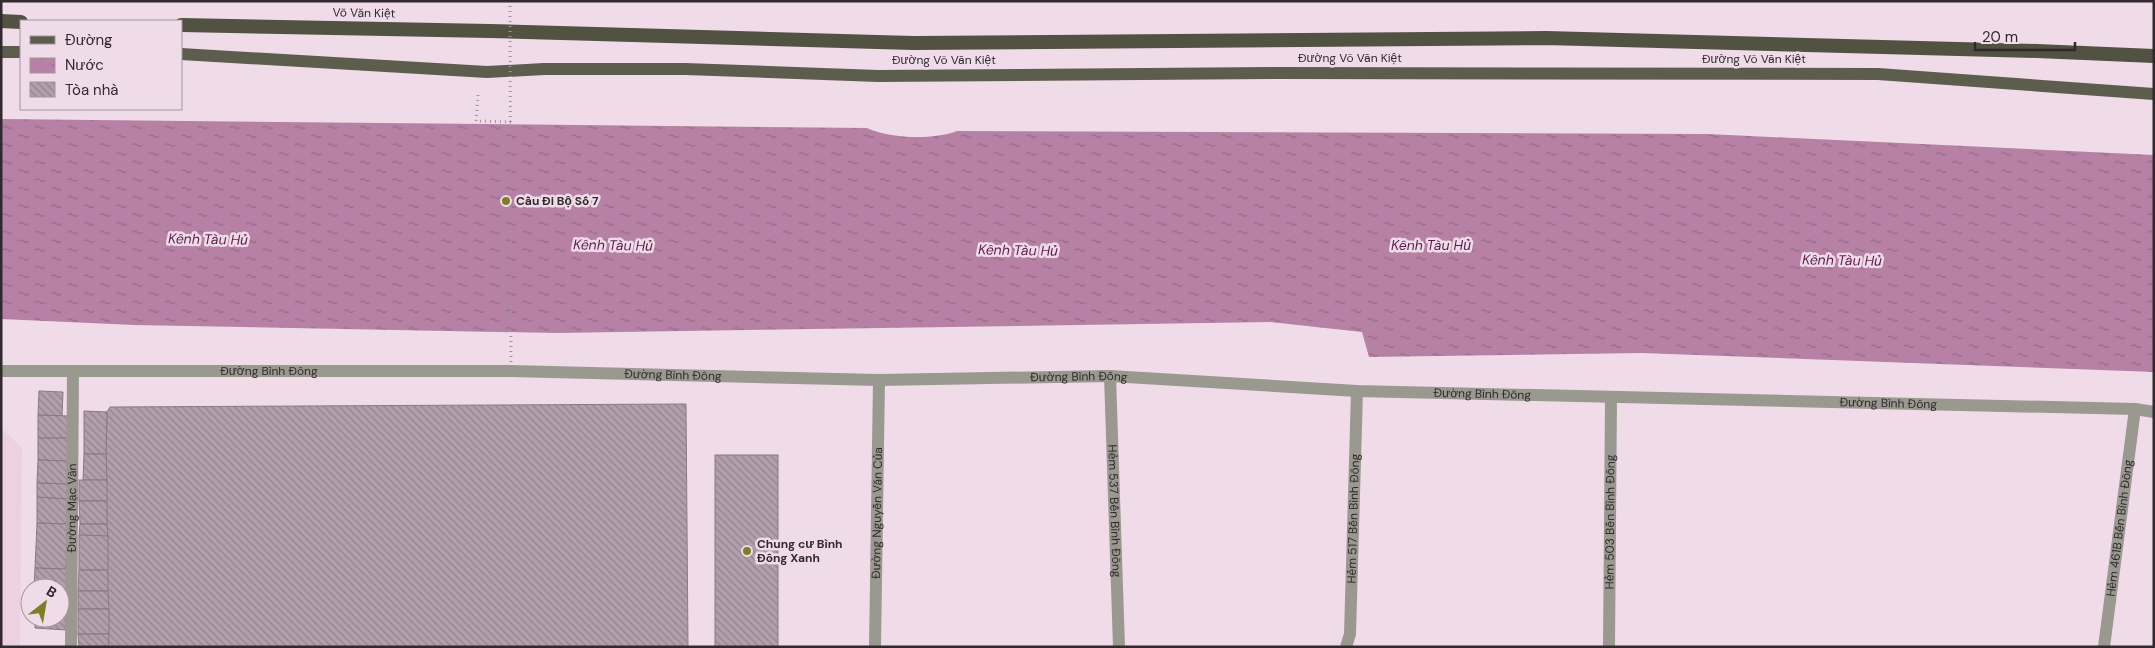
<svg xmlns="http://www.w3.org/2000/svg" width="2155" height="648" font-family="'DM Sans',sans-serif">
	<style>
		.built { fill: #edd1e3 }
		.water { fill: url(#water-ripples) }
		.building { fill: url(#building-back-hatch); stroke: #8c7985 }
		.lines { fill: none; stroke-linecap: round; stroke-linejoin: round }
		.path { stroke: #a1929c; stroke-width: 3; stroke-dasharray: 1 4; stroke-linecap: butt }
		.service { stroke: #999990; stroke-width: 12 }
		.minor { stroke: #999990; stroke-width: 12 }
		.tertiary { stroke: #999990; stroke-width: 12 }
		.primary { stroke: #5d5d4d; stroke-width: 12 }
		.trunk { stroke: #525242; stroke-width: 14 }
		.path-bridge { stroke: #a1929c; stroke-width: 3; stroke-dasharray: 1 4; stroke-linecap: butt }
		.poi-dot { fill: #807e25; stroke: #f0dce9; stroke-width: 2 }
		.labels { text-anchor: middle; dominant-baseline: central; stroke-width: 5; stroke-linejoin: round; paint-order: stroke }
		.street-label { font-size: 12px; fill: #31292e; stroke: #f0dce9 }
		.poi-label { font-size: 12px; font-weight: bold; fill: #31292e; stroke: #f0dce9; text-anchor: start }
		.water-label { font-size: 14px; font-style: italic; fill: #5c1c4b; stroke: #f0dce9 }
	</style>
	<defs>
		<pattern id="water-ripples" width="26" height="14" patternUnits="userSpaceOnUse" patternTransform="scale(1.25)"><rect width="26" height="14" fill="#b681a4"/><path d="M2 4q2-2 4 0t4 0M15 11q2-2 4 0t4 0" fill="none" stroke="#956a86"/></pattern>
		<pattern id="building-back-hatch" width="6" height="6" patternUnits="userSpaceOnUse" patternTransform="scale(1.25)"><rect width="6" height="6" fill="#b39fab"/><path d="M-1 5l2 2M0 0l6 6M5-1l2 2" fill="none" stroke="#92828c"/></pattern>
	</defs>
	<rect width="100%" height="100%" fill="#f0dce9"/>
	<path class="built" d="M1,428L22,448L20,647H1Z"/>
	<path class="water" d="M1,119L867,128C891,139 933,140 957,131L1708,134L2154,155V372L1642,353L1369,357L1362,332L1270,322L556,333L134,325L1,319Z"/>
	<g class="building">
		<path d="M39,391L63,392L62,416L38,415Z"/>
		<path d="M686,404L688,647H108L106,454L107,412L110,407Z"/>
		<path d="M84,411L107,412L106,454H84Z"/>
		<path d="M38,415L70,416L68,438H38Z"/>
		<path d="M38,438H68V461L38,460Z"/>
		<path d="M84,454H106L107,480H83Z"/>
		<rect x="715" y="455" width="63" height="192"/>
		<path d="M38,460L68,461V484L37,483Z"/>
		<rect x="79" y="480" width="28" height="21"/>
		<path d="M37,483L68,484L67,499L37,497Z"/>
		<path d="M37,497L67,499V524L37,523Z"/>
		<path d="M79,501H107V524H80Z"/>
		<path d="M37,523L67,524L66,569L35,568Z"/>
		<path d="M80,524H107L108,536L79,535Z"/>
		<path d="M79,535L108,536V570H79Z"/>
		<path d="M35,568L66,569L67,589L34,588Z"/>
		<path d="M79,570H108V591H78Z"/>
		<path d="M60,589H67L66,630L35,628V618H60Z"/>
		<path d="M78,591H108L109,609H78Z"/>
		<rect x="78" y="609" width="31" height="25"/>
		<path d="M78,634H109L108,647H79Z"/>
	</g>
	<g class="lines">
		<path class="path" d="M478,95L476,121L511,122"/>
		<g class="service">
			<path id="s1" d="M1110,376L1119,647"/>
			<path id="s2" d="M1346,647L1350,634L1357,391"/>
			<path id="s3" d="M2104,647L2135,409"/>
		</g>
		<g class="minor">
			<path id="s4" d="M71,647L73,371"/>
			<path id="s5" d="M1609,647L1611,398"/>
		</g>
		<g class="tertiary">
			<path id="s6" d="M1,371H511L879,380L1110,376L1357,391L2135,409L2154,412"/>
			<path id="s7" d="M875,647L879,380"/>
		</g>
		<g class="primary">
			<path d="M1,52H21"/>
			<path d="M181,54L487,72L544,69H685L878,76L1277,73L1878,74L2154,94"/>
		</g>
		<g class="trunk">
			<path d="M1,21L21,22"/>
			<path d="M181,25L490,31L913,43L1546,38L2037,51L2154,56"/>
		</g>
		<path class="path-bridge" d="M510,1L511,371"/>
	</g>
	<g class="poi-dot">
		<circle cx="506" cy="201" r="5"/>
		<circle cx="747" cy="551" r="5"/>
	</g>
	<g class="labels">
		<g class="street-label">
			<text transform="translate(364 13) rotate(1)">Võ Văn Kiệt</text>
			<text x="1350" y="58">Đường Võ Văn Kiệt</text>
			<text x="1754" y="59">Đường Võ Văn Kiệt</text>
			<text x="944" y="60">Đường Võ Văn Kiệt</text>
			<text stroke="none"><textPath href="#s6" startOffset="268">Đường Bình Đông</textPath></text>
			<text stroke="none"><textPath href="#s6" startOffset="672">Đường Bình Đông</textPath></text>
			<text stroke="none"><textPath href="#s6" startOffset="1078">Đường Bình Đông</textPath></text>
			<text stroke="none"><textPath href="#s6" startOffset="1482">Đường Bình Đông</textPath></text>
			<text stroke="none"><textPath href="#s6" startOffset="1888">Đường Bình Đông</textPath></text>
			<text stroke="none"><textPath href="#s4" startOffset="139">Đường Mạc Vân</textPath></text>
			<text stroke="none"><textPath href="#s1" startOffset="135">Hẻm 537 Bến Bình Đông</textPath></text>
			<text stroke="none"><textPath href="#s7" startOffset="134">Đường Nguyễn Văn Của</textPath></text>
			<text stroke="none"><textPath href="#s2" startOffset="129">Hẻm 517 Bến Bình Đông</textPath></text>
			<text stroke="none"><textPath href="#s5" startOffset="125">Hẻm 503 Bến Bình Đông</textPath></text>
			<text stroke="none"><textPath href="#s3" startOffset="120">Hẻm 461B Bến Bình Đông</textPath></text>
		</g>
		<g class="poi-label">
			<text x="516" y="201">Cầu Đi Bộ Số 7</text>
			<text x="757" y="544">Chung cư Bình<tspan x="757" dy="14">Đông Xanh</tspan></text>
		</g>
		<g class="water-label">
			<text transform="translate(208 239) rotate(1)">Kênh Tàu Hủ</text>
			<text transform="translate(613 245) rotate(1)">Kênh Tàu Hủ</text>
			<text x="1431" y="245">Kênh Tàu Hủ</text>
			<text transform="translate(1018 250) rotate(1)">Kênh Tàu Hủ</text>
			<text transform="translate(1842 260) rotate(1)">Kênh Tàu Hủ</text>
		</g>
	</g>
	<rect width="2155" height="648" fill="none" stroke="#31292e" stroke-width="5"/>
	<rect x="20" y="20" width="162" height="90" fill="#f0dce9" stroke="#a4949e"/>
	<rect x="30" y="36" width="25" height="8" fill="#5d5d4d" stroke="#a4949e"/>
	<text x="65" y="45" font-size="15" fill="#31292e">Đường</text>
	<rect x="30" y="58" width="25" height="15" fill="url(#water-ripples)" stroke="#a4949e"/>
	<text x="65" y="70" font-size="15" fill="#31292e">Nước</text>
	<rect x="30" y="82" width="25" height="15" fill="url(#building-back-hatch)" stroke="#a4949e"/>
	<text x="65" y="95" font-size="15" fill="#31292e">Tòa nhà</text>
	<g transform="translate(45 603) rotate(31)"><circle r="24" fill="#f0dce9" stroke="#a4949e"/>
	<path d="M0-4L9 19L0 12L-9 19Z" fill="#807e25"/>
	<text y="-8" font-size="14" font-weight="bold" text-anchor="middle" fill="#31292e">B</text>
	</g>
	<path d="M1975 42v8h100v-8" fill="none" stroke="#31292e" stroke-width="2.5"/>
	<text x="1982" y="42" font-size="15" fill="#31292e" stroke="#f0dce9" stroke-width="4" paint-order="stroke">20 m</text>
</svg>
